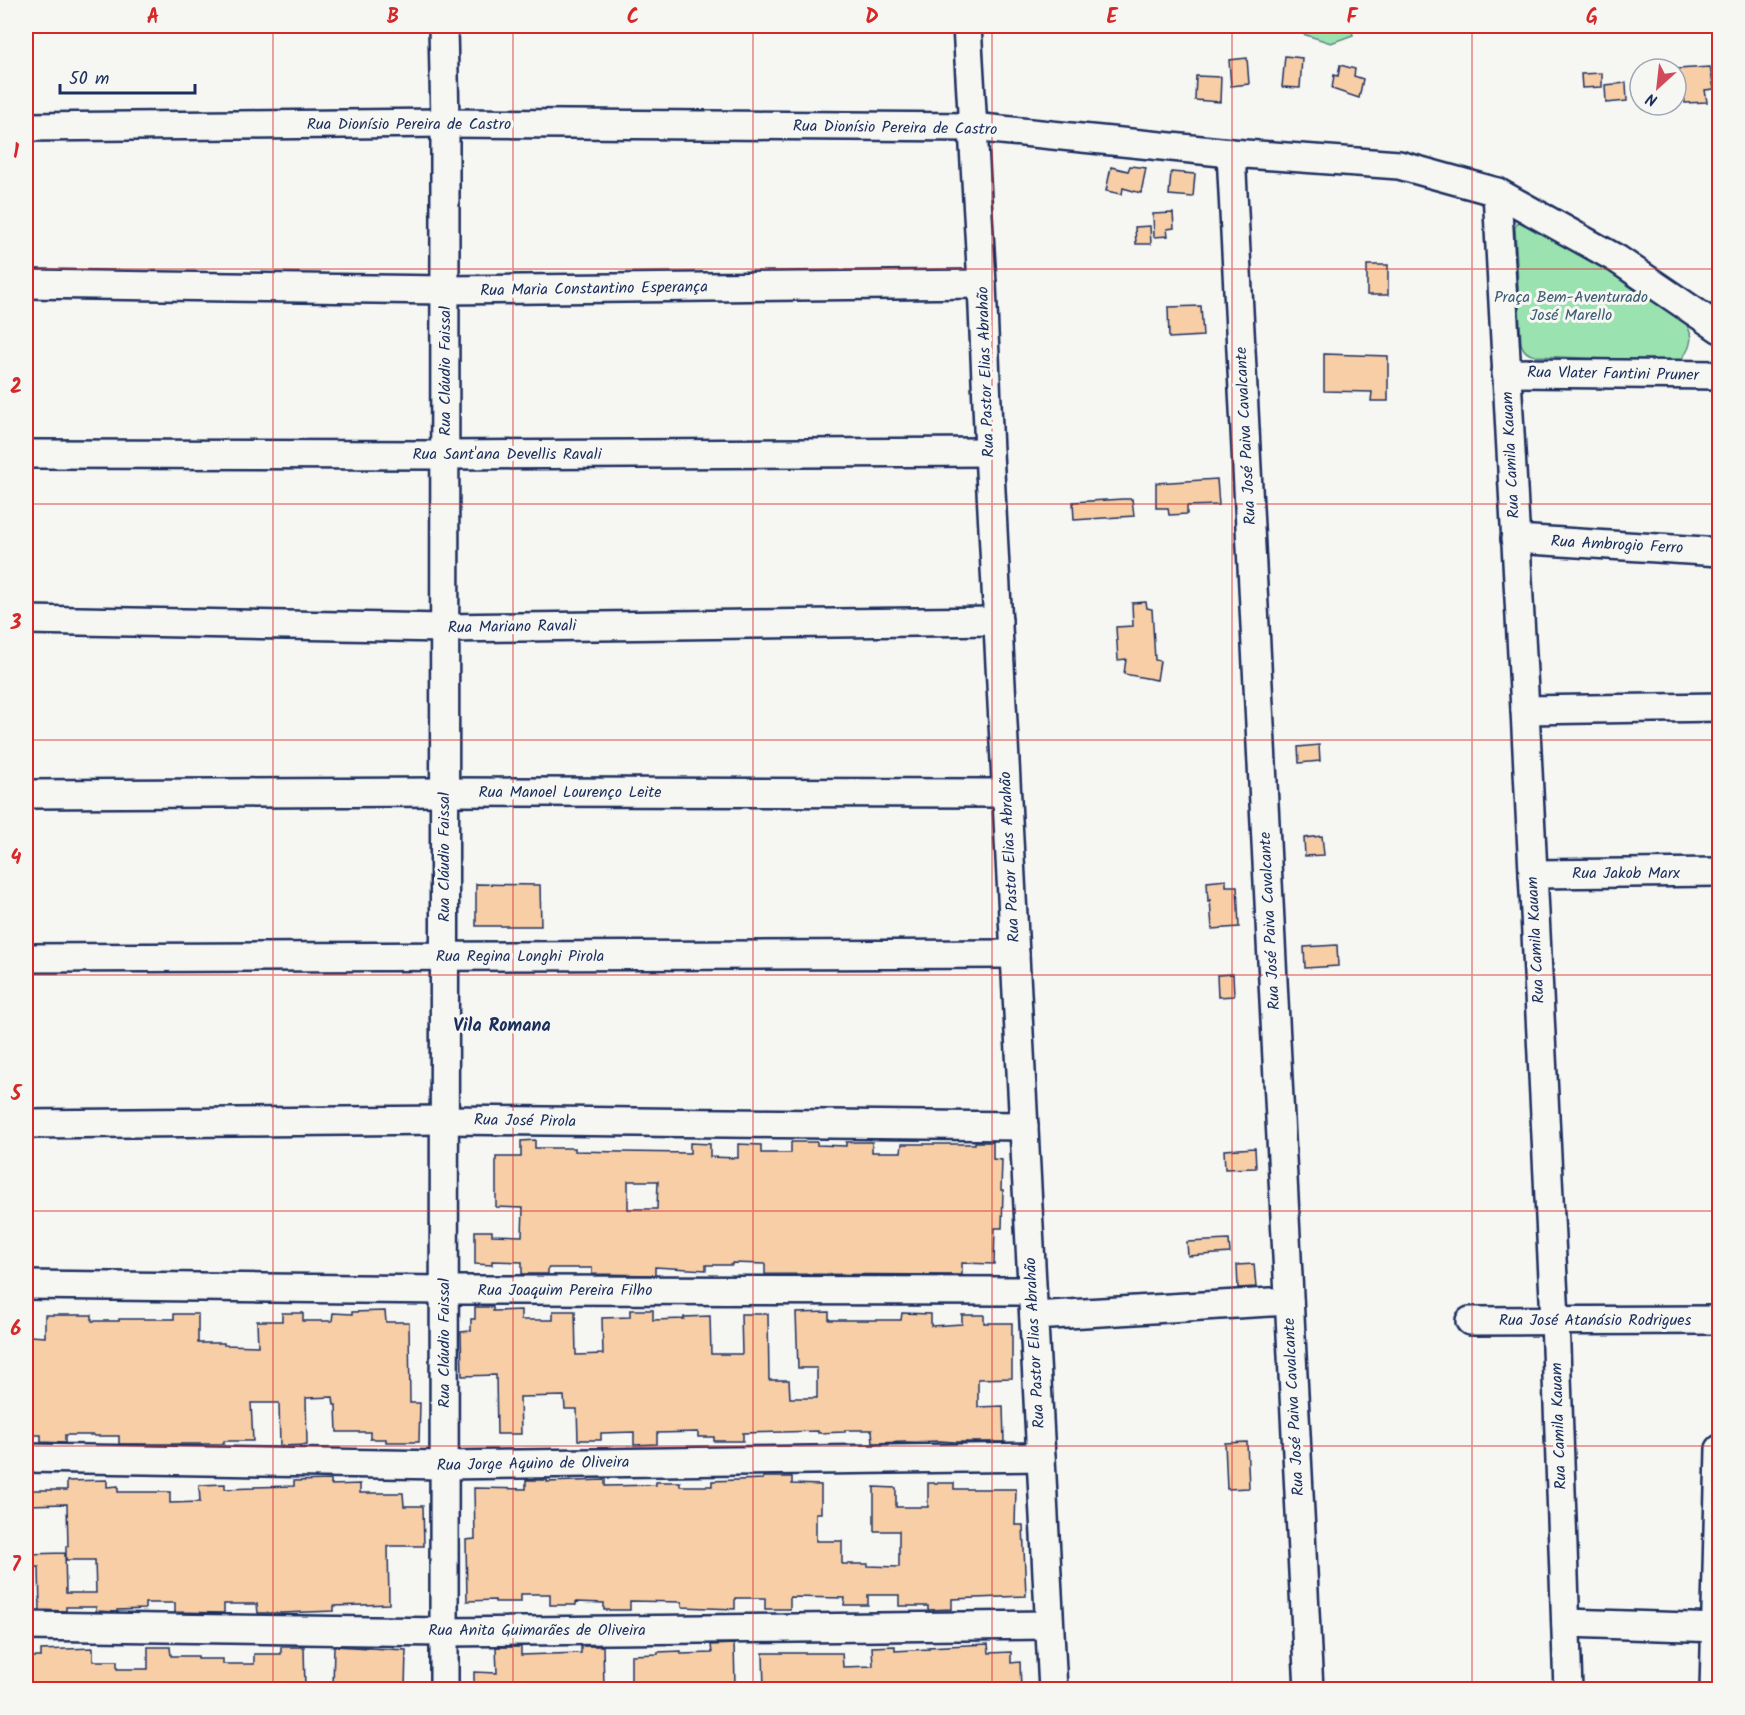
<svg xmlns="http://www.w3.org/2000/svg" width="1745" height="1715" font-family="Kalam,sans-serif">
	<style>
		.green { fill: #9ae2af; stroke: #5a8886; stroke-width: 1.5 }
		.building { fill: #f7cea6; stroke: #1b2f5e; stroke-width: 1.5; fill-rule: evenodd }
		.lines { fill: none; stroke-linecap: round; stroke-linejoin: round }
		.minor-casing { stroke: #1b2f5e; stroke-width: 32 }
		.minor { stroke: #f6f6f2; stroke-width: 27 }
		.grid { fill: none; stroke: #d62828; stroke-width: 1.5; stroke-opacity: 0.55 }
		.labels { text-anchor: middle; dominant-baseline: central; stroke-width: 6; stroke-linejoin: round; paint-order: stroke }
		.street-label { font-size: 16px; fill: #1b2f5e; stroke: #f6f6f2 }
		.park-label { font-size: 16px; fill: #3b5c72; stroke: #f6f6f2 }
		.neighbourhood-label { font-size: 18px; font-weight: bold; fill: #1b2f5e; stroke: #f6f6f2 }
		.neatline { fill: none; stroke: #d62828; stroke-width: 2 }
		.grid-label { font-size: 20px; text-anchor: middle; font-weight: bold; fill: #d62828 }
	</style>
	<rect width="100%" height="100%" fill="#f6f6f2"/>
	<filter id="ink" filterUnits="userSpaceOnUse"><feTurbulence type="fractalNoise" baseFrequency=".0167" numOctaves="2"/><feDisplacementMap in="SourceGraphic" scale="12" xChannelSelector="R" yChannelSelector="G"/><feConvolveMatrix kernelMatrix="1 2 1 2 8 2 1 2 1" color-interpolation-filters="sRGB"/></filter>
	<g filter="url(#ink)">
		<g class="green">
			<path d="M1296,26H1351L1353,35L1331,43L1303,34Z"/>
			<path d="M1520,220L1544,223L1634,290L1682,319C1696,333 1692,350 1678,362L1536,356C1528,355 1523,351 1521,343L1515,227Z"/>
		</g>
		<g class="building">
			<path d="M1285,56L1302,58L1300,88L1282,87Z"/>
			<path d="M1247,58L1249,84L1231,86L1229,60Z"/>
			<path d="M1340,65L1355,69L1354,76L1363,79L1359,98L1332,89L1334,75L1338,76Z"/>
			<path d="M1710,67L1714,89L1705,90L1707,102L1685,103L1684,95H1679L1677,69Z"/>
			<path d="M1602,73V87L1582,88L1581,74Z"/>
			<path d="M1196,76L1221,77L1220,102L1195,100Z"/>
			<path d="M1626,83L1627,101L1606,103L1605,85Z"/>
			<path d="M1130,166L1146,168L1141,193L1123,188L1122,194L1106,191L1111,167L1128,171Z"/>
			<path d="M1171,172L1195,174L1193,197L1169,195Z"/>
			<path d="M1173,213L1174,228L1167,229L1168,236L1154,237L1153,214Z"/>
			<path d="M1150,226L1151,244H1136L1135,227Z"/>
			<rect x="1367" y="265" width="21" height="30"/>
			<path d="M1201,306L1203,336L1169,338L1168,307Z"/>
			<path d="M1324,354L1388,356V401H1371L1372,392L1324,391Z"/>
			<path d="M1217,479L1219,505L1187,506V514L1169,515L1168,508H1156V483Z"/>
			<path d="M1123,499H1132L1134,516L1074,520L1073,502Z"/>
			<path d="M1146,602L1147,608L1152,609L1155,660L1160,661L1157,680L1124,674L1126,659L1118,660L1116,627L1133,626L1132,603Z"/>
			<path d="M1319,745L1320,761L1299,763L1298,747Z"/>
			<path d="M1322,836L1324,855L1305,856L1304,838Z"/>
			<path d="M1226,880V886H1237L1239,927L1212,929L1210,900L1208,901L1207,882Z"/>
			<path d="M476,884L540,885L541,926H476Z"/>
			<path d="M1337,945L1338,966L1305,968L1304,947Z"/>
			<path d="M1233,974L1234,996L1218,997L1217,975Z"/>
			<path d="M535,1140V1148H575V1151L621,1152L690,1153V1143L710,1144V1157L738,1158V1144L761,1145V1153H791V1142H817V1145L846,1146V1142H872V1152H901L902,1144H975V1142H993V1159L1002,1160L1001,1190H1003L1002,1228H995L994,1264L962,1263V1275L765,1274V1264L732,1263V1265H706V1270L655,1267V1275L592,1274V1268H548V1274H522V1262L492,1261V1265L475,1264V1231H492V1235L522,1236L523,1208L496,1207V1157H521V1141ZM628,1181H658L657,1209H628Z"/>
			<path d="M1255,1148L1256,1168L1225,1169L1224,1150Z"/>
			<path d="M1229,1240L1230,1253L1188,1256L1187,1242Z"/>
			<path d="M1254,1264L1256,1287L1238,1288L1237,1265Z"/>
			<path d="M475,1307H493V1311L521,1310V1320H553V1311H575L576,1355L603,1354L602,1318L630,1317V1310H653V1320L684,1319V1317L710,1316L711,1354H742L741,1314H768L769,1380H789L790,1398H817V1368H798L796,1313L829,1312V1320H901L902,1313L931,1314V1326L962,1324V1315H984V1323H1012V1378L978,1379V1407L1003,1406L1004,1442H955L940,1441L873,1443L872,1430H845V1432L818,1433V1431L743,1433V1441H714V1437H698V1432L657,1433V1444L634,1445V1432L601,1433V1440H578L577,1409H565L564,1396L520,1397L521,1434H497L496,1375L462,1376L461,1332L471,1331V1319H475Z"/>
			<path d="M385,1311L386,1322H409L410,1403H420L419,1442H386V1439H370V1432H337L336,1405H334L333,1397L306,1398L307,1445L280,1446L279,1403H251L253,1441H224V1444H119V1436H94V1435H65V1443L41,1442V1435H26V1354H29L30,1336L45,1337V1315H92V1321H119V1319H174V1314H198V1343H224V1345L258,1346L257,1321H282V1313H303V1321H332L333,1313L352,1314V1312Z"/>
			<path d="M1247,1442L1249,1488L1227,1489L1225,1443Z"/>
			<path d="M763,1477H792V1484L821,1485V1513H816V1541H842V1564H868V1566L899,1567V1531H874V1487L896,1488V1507H928V1483H954V1489H1016L1015,1525H1023L1026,1596L952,1599V1609L928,1610V1606H899V1595H868V1605H844L845,1598L790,1597V1609H765V1598H735V1609L682,1607V1602L630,1601V1610H604V1603L576,1602V1605H550V1594H521V1602H495V1600L467,1601L466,1540L475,1539L474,1488L526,1489V1480H547V1482L605,1480V1486L656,1485V1482H680V1486H712V1481L763,1479Z"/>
			<path d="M107,1480V1487L118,1486V1492H170V1503L200,1502L199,1485L225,1484V1489L254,1488V1487L294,1486V1481L331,1480V1485L360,1484V1493H403L404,1506H423L424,1546H388L389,1604L334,1606V1611L282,1613H258L257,1604H224V1613L175,1612V1603H145V1609L117,1610V1612L96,1611V1607H66V1611L40,1610L39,1567H26V1554L65,1553L66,1593H96L95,1560H66V1546H68L67,1504L26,1505V1490H67V1481Z"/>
			<path d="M734,1644L735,1685L710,1686V1688L682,1689H631V1655L658,1654V1652L681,1651V1654L712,1653L711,1645Z"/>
			<path d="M988,1644L989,1653L1011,1652V1663L1020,1662L1021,1689H928V1688L897,1689H764L763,1653H842L843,1667L873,1666L872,1647L895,1646V1651L929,1649L928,1647Z"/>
			<path d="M334,1646L406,1650L405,1689H333Z"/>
			<path d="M581,1646H603L604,1689H582V1688L474,1689V1672L497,1673L496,1647H521V1655L581,1653Z"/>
			<path d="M148,1647H170L171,1656H198V1659H223V1664H254V1654H281V1647H304L305,1689H26V1657H41V1650L93,1648V1661H117V1669H148Z"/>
		</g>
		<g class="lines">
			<g class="minor-casing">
				<g id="minor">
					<path d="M443,26L445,123L444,1690"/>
					<path d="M967,26L982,284L989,452L1053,1690"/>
					<path d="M26,127L445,123L972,127L1231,153L1399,165L1497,192L1617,259L1720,329"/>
					<path d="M1231,153L1309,1690"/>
					<path d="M1497,192L1525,710L1555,1319L1568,1690"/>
					<path d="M26,284L445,290L982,284"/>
					<path d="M1506,373L1720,375"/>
					<path d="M26,454L445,455L989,452"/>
					<path d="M1515,539L1720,552"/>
					<path d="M26,620L444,628L998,621"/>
					<path d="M1525,710L1720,707"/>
					<path d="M26,794L444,792L1006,793"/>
					<path d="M1533,874L1720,872"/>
					<path d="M26,958L1015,954"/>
					<path d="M26,1124L444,1120L1024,1126"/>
					<path d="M26,1285L444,1290L1032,1291"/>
					<path d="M1034,1316L1289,1301"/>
					<path d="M1470,1321L1720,1320"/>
					<path d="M26,1458L444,1465L1041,1457"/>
					<path d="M1566,1623L1720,1628"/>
					<path d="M26,1626L444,1632L1049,1625"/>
					<path d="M1714,1690L1720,1449"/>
				</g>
			</g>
			<use href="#minor" class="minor"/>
		</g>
	</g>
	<path class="grid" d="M273,26V1690M513,26V1690M753,26V1690M992,26V1690M1232,26V1690M1472,26V1690M26,269H1720M26,504H1720M26,740H1720M26,975H1720M26,1211H1720M26,1446H1720"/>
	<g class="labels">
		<g class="street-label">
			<text x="409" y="124">Rua Dionísio Pereira de Castro</text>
			<text transform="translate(895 128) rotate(1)">Rua Dionísio Pereira de Castro</text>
			<text transform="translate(594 289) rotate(-1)">Rua Maria Constantino Esperança</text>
			<text transform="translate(445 371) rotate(-90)">Rua Cláudio Faissal</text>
			<text transform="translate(986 372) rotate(-92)">Rua Pastor Elias Abrahão</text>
			<text transform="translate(1613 374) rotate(1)">Rua Vlater Fantini Pruner</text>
			<text transform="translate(1246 436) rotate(-93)">Rua José Paiva Cavalcante</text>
			<text x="507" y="454">Rua Sant'ana Devellis Ravali</text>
			<text transform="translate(1511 455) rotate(-93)">Rua Camila Kauam</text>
			<text transform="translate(1617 545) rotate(3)">Rua Ambrogio Ferro</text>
			<text transform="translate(512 627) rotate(-1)">Rua Mariano Ravali</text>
			<text x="570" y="792">Rua Manoel Lourenço Leite</text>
			<text transform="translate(444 857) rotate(-90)">Rua Cláudio Faissal</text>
			<text transform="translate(1010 857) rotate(-93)">Rua Pastor Elias Abrahão</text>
			<text x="1626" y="873">Rua Jakob Marx</text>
			<text transform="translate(1270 921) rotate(-93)">Rua José Paiva Cavalcante</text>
			<text transform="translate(1536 940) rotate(-93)">Rua Camila Kauam</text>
			<text x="520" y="956">Rua Regina Longhi Pirola</text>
			<text transform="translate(525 1121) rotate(1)">Rua José Pirola</text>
			<text x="565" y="1290">Rua Joaquim Pereira Filho</text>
			<text x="1595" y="1320">Rua José Atanásio Rodrigues</text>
			<text transform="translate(444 1343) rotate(-90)">Rua Cláudio Faissal</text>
			<text transform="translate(1035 1343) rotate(-93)">Rua Pastor Elias Abrahão</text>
			<text transform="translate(1294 1407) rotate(-93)">Rua José Paiva Cavalcante</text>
			<text transform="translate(1559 1426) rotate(-92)">Rua Camila Kauam</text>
			<text transform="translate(533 1464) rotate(-1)">Rua Jorge Aquino de Oliveira</text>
			<text x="537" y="1630">Rua Anita Guimarães de Oliveira</text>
		</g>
		<g class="park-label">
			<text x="1571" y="297">Praça Bem-Aventurado<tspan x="1571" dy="18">José Marello</tspan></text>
		</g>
		<g class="neighbourhood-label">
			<text x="502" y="1026">Vila Romana</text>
		</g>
	</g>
	<rect width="1745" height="1715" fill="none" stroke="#f6f6f2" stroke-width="66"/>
	<g transform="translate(1658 87) rotate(207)"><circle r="28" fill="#f6f6f2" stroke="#9ea6b7" stroke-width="1.5"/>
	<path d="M0-4.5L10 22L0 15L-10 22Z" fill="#d1495b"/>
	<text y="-9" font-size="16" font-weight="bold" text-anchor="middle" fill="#1b2f5e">N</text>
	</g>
	<path d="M60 84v9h135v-9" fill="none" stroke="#1b2f5e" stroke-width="3"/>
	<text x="69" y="84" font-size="18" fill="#1b2f5e" stroke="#f6f6f2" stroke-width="4.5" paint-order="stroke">50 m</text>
	<rect x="33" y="33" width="1679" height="1649" class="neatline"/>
	<g class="grid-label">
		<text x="153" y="23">A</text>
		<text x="393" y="23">B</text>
		<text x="633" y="23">C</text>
		<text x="872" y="23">D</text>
		<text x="1112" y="23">E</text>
		<text x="1352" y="23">F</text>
		<text x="1592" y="23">G</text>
		<text x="16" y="158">1</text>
		<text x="16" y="393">2</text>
		<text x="16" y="629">3</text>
		<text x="16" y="864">4</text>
		<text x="16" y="1100">5</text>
		<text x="16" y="1335">6</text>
		<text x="16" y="1571">7</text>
	</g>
</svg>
